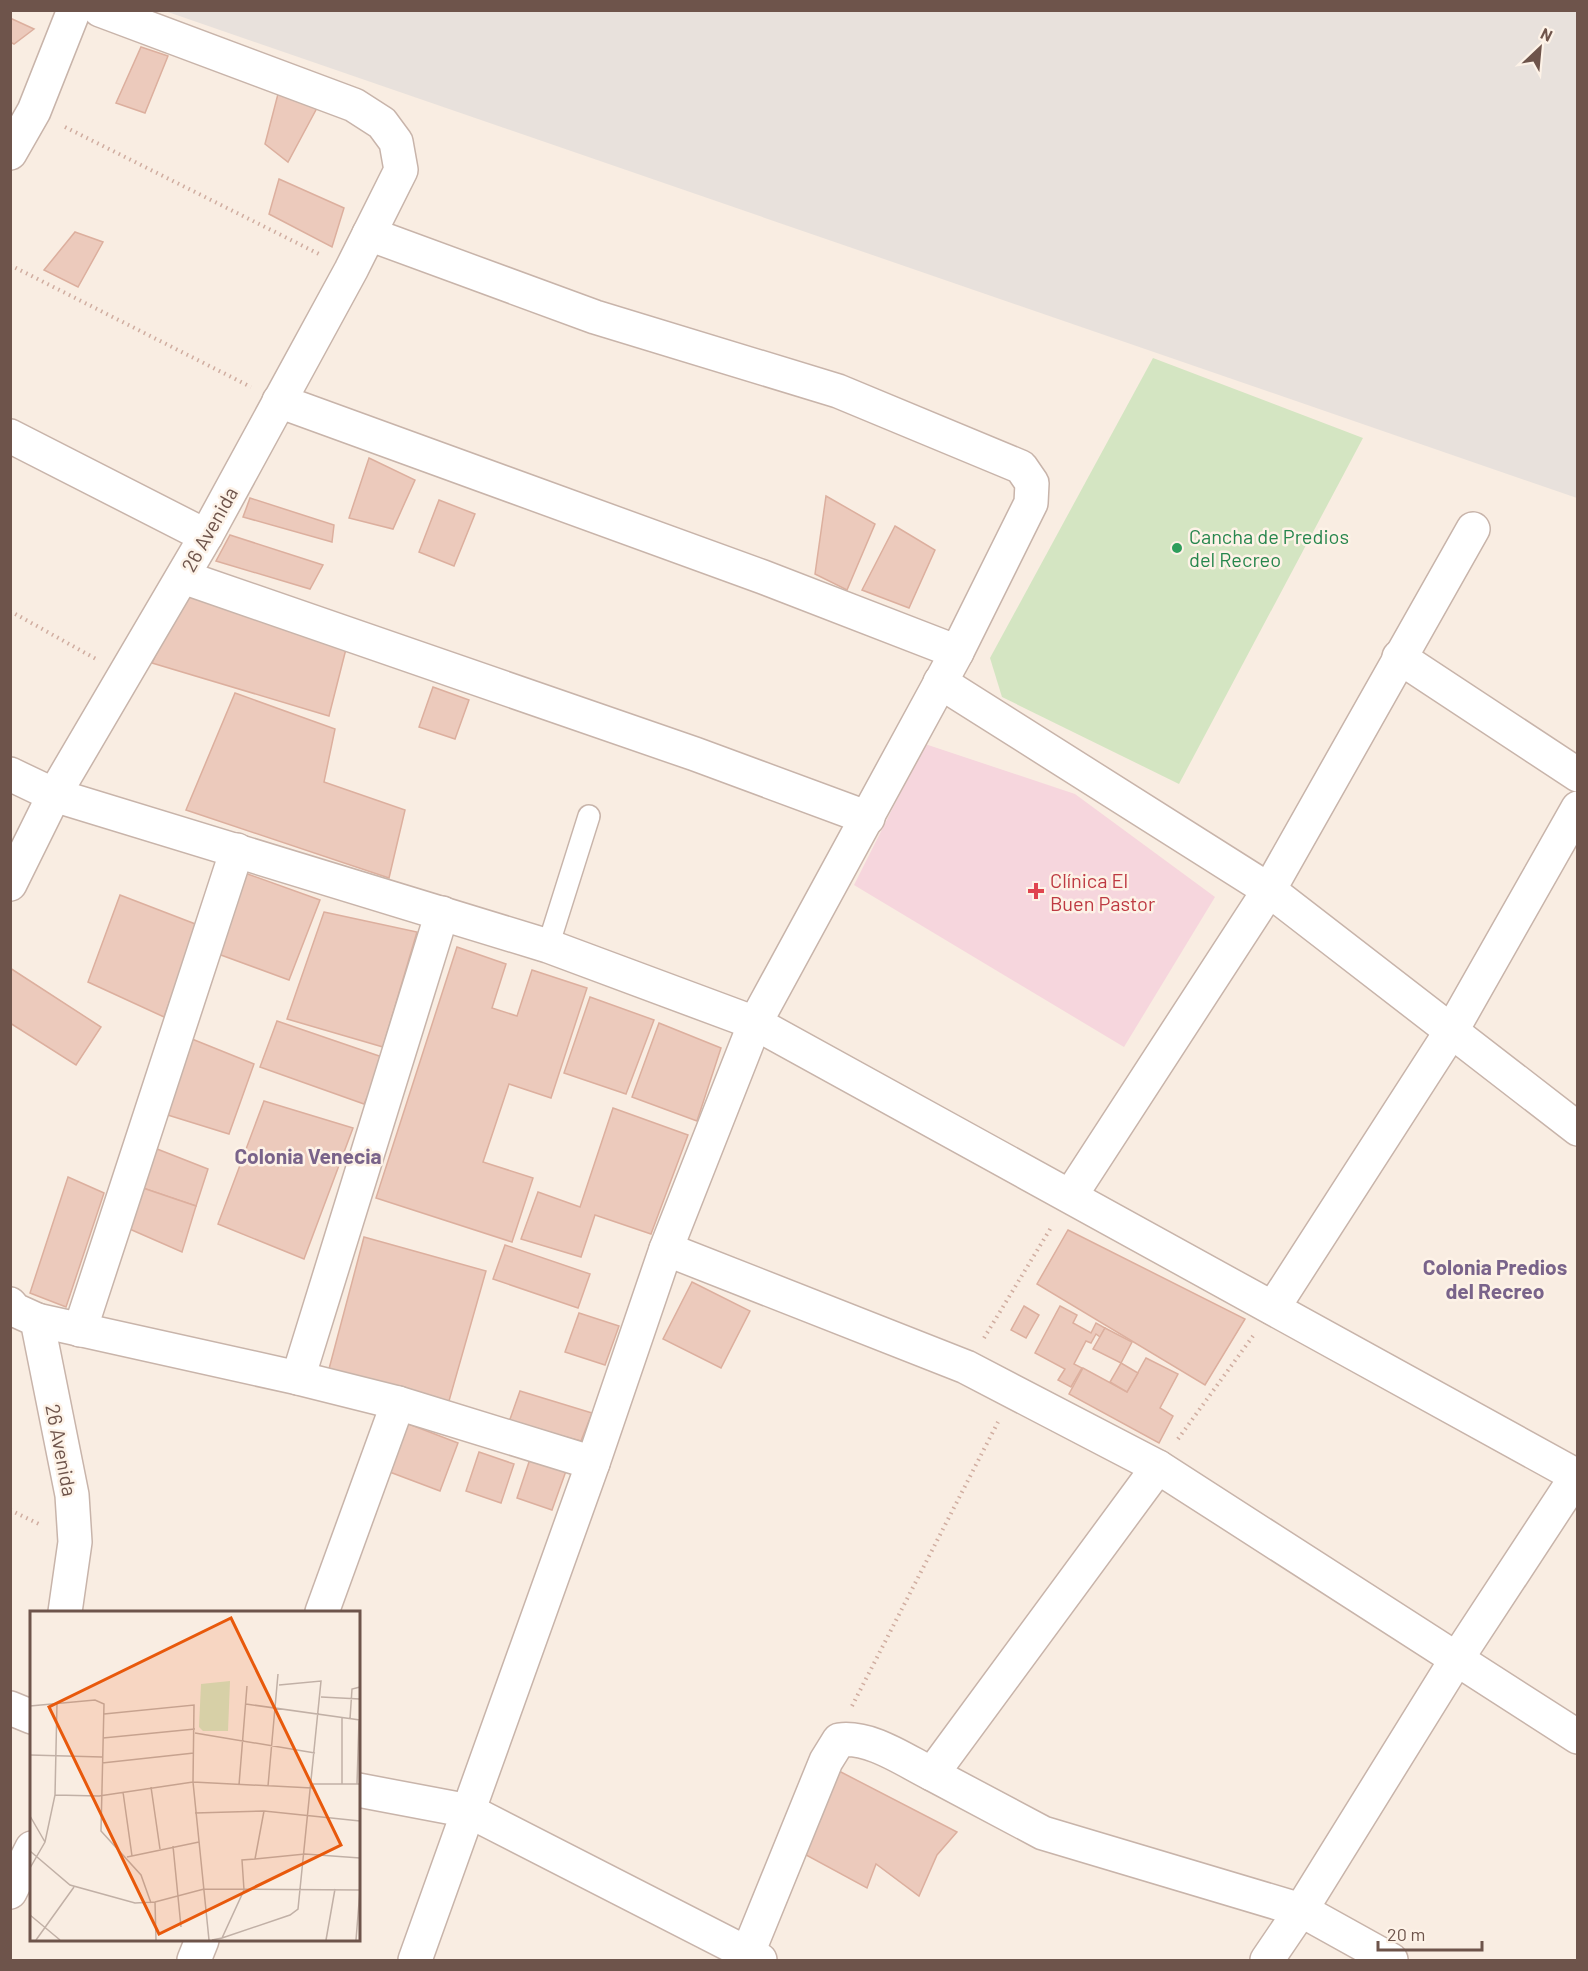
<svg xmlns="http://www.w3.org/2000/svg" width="1588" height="1971" font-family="Barlow,sans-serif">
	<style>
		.industrial { fill: #e8e1dc }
		.medical { fill: #f6d6dd }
		.garden { fill: #d4e5c2 }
		.building { fill: #eccabc; stroke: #dcaf9e; stroke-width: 1.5 }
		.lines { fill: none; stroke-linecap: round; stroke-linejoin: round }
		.service-casing { stroke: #c8b4aa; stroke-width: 24 }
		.minor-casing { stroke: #c8b4aa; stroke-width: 36 }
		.path { stroke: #d0ada0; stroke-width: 4; stroke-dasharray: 1.5 4.5; stroke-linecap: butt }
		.service { stroke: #fff; stroke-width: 21 }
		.minor { stroke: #fff; stroke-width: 33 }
		.leisure-dot { fill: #2e9e5b; stroke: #fdf2e7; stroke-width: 2 }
		.health-dot { fill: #e0444e; stroke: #fdf2e7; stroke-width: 2 }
		.labels { text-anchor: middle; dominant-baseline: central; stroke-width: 5; stroke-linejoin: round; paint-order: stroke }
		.street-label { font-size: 20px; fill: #6e544b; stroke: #fdf2e7 }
		.leisure-label { font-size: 20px; fill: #27864d; stroke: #fdf2e7; text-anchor: start }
		.health-label { font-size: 20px; fill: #be3a42; stroke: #fdf2e7; text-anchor: start }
		.neighbourhood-label { font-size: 21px; font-weight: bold; fill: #79638a; stroke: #fdf2e7 }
		.inset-road { fill: none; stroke: #c1b0a6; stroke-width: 1.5 }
		.view { fill: #e8590c; fill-opacity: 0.15; stroke: #e8590c; stroke-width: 3 }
		.inset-edge { fill: none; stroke: #6e544b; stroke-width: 3 }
	</style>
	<rect width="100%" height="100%" fill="#f9ede2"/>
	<path class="industrial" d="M165,11H1577V498Z"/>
	<path class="medical" d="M925,744L1075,794L1215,897L1124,1047L854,885Z"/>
	<path class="garden" d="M1153,358L1363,438L1179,784L1002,697L990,658Z"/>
	<g class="building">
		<path d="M10,18L34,29L14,44L10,42Z"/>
		<path d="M141,47L168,56L145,113L116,103Z"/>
		<path d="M278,94L317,108L288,162L265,144Z"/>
		<path d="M279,179L344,208L332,247L269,214Z"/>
		<path d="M75,232L103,242L78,287L44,270Z"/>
		<path d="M369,458L415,480L393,529L349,518Z"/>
		<path d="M826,496L875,524L847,590L815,574Z"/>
		<path d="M250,498L334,525L332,542L243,517Z"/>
		<path d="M439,500L475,514L454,566L419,552Z"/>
		<path d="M895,526L935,550L909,608L862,590Z"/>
		<path d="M230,535L323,565L310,589L216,561Z"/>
		<path d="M185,594L346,649L329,716L152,663Z"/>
		<path d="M433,687L469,700L455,739L419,727Z"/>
		<path d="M235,693L335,729L324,782L405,810L389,878L186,810Z"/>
		<path d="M242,872L320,900L289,980L210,951Z"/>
		<path d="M120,895L198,925L164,1017L88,982Z"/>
		<path d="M324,912L417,932L383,1047L287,1019Z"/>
		<path d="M457,947L506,964L492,1008L517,1016L532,970L587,988L551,1098L509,1084L483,1162L533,1178L512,1242L376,1198Z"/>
		<path d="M10,968L101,1027L76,1065L10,1023Z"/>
		<path d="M590,997L654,1020L626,1094L564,1073Z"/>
		<path d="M277,1021L385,1058L364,1104L260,1067Z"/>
		<path d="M659,1023L721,1048L697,1121L632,1097Z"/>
		<path d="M187,1037L254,1064L229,1134L158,1112Z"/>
		<path d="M264,1101L353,1128L304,1259L218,1224Z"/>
		<path d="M613,1108L688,1135L651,1234L595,1215L581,1257L521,1239L538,1192L580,1207Z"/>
		<path d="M152,1147L208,1169L196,1206L137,1186Z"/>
		<path d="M68,1177L104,1193L66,1307L30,1293Z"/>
		<path d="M137,1186L196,1206L182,1252L125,1227Z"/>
		<path d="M1068,1230L1245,1319L1205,1385L1037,1284Z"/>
		<path d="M364,1237L486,1271L447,1408L325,1384Z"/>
		<path d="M505,1245L590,1274L578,1308L493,1279Z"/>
		<path d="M692,1282L750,1311L721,1368L663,1339Z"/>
		<path d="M1024,1306L1039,1315L1026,1338L1011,1330Z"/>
		<path d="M1060,1306L1077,1315L1073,1323L1091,1333L1096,1323L1105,1328L1100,1337L1096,1334L1091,1343L1086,1341L1074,1364L1082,1368L1071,1387L1058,1380L1065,1369L1035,1353Z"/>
		<path d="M579,1313L619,1326L605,1365L565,1352Z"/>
		<path d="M1105,1328L1132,1342L1121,1363L1093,1349Z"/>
		<path d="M1146,1358L1178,1374L1160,1408L1173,1416L1159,1443L1069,1394L1083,1368L1127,1392Z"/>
		<path d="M1121,1363L1138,1373L1127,1392L1110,1382Z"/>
		<path d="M520,1391L592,1413L581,1441L509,1422Z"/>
		<path d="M406,1423L458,1443L440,1491L387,1471Z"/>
		<path d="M479,1452L514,1464L501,1503L466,1491Z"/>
		<path d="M530,1459L566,1471L552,1510L517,1498Z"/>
		<path d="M837,1770L957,1832L937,1855L919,1896L876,1864L867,1888L795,1849Z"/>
	</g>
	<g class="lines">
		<g class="service-casing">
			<path id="service" d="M548,946L589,816"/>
		</g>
		<g class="minor-casing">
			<g id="minor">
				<path d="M10,153L34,111L74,10"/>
				<path d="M369,234L595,317L838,391L1021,467L1032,483L1031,503L957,652L755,1023L666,1249L593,1463L415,1960"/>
				<path d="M279,401L763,577L957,652"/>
				<path d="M10,436L206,536"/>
				<path d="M183,577L695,754L868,818"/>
				<path d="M1399,657L1578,775"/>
				<path d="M940,682L1269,890L1578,1129"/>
				<path d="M10,774L54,795L548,946L755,1023L1577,1476"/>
				<path d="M10,884L54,795L206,536L351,270L401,170L396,142L382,123L354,105L100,10"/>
				<path d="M1071,1195L1269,890L1473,529"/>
				<path d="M666,1249L966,1367L1158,1467L1578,1737"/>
				<path d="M10,1304L15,1310L37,1320L72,1495L75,1542L65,1612"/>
				<path d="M1273,1308L1452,1030L1578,808"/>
				<path d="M37,1320L298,1378L398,1403L593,1463"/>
				<path d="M80,1330L237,850"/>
				<path d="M298,1378L442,913"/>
				<path d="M322,1612L398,1403"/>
				<path d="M10,1708L32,1717"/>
				<path d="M932,1774L1043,1833L1301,1910L1391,1960"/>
				<path d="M358,1790L469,1811L760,1960"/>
				<path d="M10,1892L32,1848"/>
				<path d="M194,1960L202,1940"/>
				<path d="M740,1960L747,1955L826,1761L839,1740C871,1736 904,1760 932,1774L1158,1467"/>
				<path d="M1267,1960L1301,1910L1456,1660L1578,1474"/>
			</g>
		</g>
		<g class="path">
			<path d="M65,127L321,255"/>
			<path d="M10,265L251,387"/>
			<path d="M10,611L96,659"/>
			<path d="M984,1338L1052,1226"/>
			<path d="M1178,1439L1253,1336"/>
			<path d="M10,1510L39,1524"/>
			<path d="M852,1706L998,1422"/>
		</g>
		<use href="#service" class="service"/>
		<use href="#minor" class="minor"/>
	</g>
	<circle class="leisure-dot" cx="1177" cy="548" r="6"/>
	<path class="health-dot" d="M1033 882h6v6h6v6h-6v6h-6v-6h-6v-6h6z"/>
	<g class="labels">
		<g class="street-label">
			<text transform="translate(209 529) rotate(-61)">26 Avenida</text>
			<text transform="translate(62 1450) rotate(79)">26 Avenida</text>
		</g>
		<g class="leisure-label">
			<text x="1189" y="536">Cancha de Predios<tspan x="1189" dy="23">del Recreo</tspan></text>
		</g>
		<g class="health-label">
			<text x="1050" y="880">Clínica El<tspan x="1050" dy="23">Buen Pastor</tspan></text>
		</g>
		<g class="neighbourhood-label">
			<text x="308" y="1155">Colonia Venecia</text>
			<text x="1495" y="1266">Colonia Predios<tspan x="1495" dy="24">del Recreo</tspan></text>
		</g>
	</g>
	<g transform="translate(30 1611)">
		<rect width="330" height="330" fill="#f9ede2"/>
		<path d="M200,70L198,120H173L169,116L171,73Z" fill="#d4e5c2"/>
		<path class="inset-road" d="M291,86L330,88M216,93L330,109M0,95L65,89L74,93L71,220L111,264L121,292M74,103L164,94L163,171L179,329M312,107V173M320,108L322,78L330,76M165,122L285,142M73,127L165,118M0,144L72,146M72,152L164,142M283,173H330M327,173L329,109M209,174L217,75M238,175L248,63M121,176L130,238M93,181L102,245M25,184L69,185L163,171L282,177M165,202L234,200L330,210M0,205L15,231M143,235L151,316M0,240L40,274L105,292L125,291L174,278L330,279M97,246L169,231M225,248L275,243L330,247M0,257L15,231L25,184L27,92M125,291L126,329M0,304L30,329M192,327L260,304L268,298L291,70L249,74M6,329L44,276M182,329L192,327L214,279L212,249L225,248L234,200M296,329L305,278M326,329L330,279"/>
		<path class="view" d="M201,7L311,234L129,323L19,96Z"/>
		<rect width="330" height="330" class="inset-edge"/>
	</g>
	<rect width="1588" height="1971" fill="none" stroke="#6e544b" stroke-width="24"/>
	<g transform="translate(1540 48) rotate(26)" stroke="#fdf2e7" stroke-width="4.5" paint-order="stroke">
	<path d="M0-4.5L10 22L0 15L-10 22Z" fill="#6e544b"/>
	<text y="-9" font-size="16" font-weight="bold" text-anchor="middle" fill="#6e544b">N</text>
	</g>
	<path d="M1378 1941v9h104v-9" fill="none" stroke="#6e544b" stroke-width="3"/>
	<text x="1387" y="1941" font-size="18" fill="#6e544b" stroke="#fdf2e7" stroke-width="4.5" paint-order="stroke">20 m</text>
</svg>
